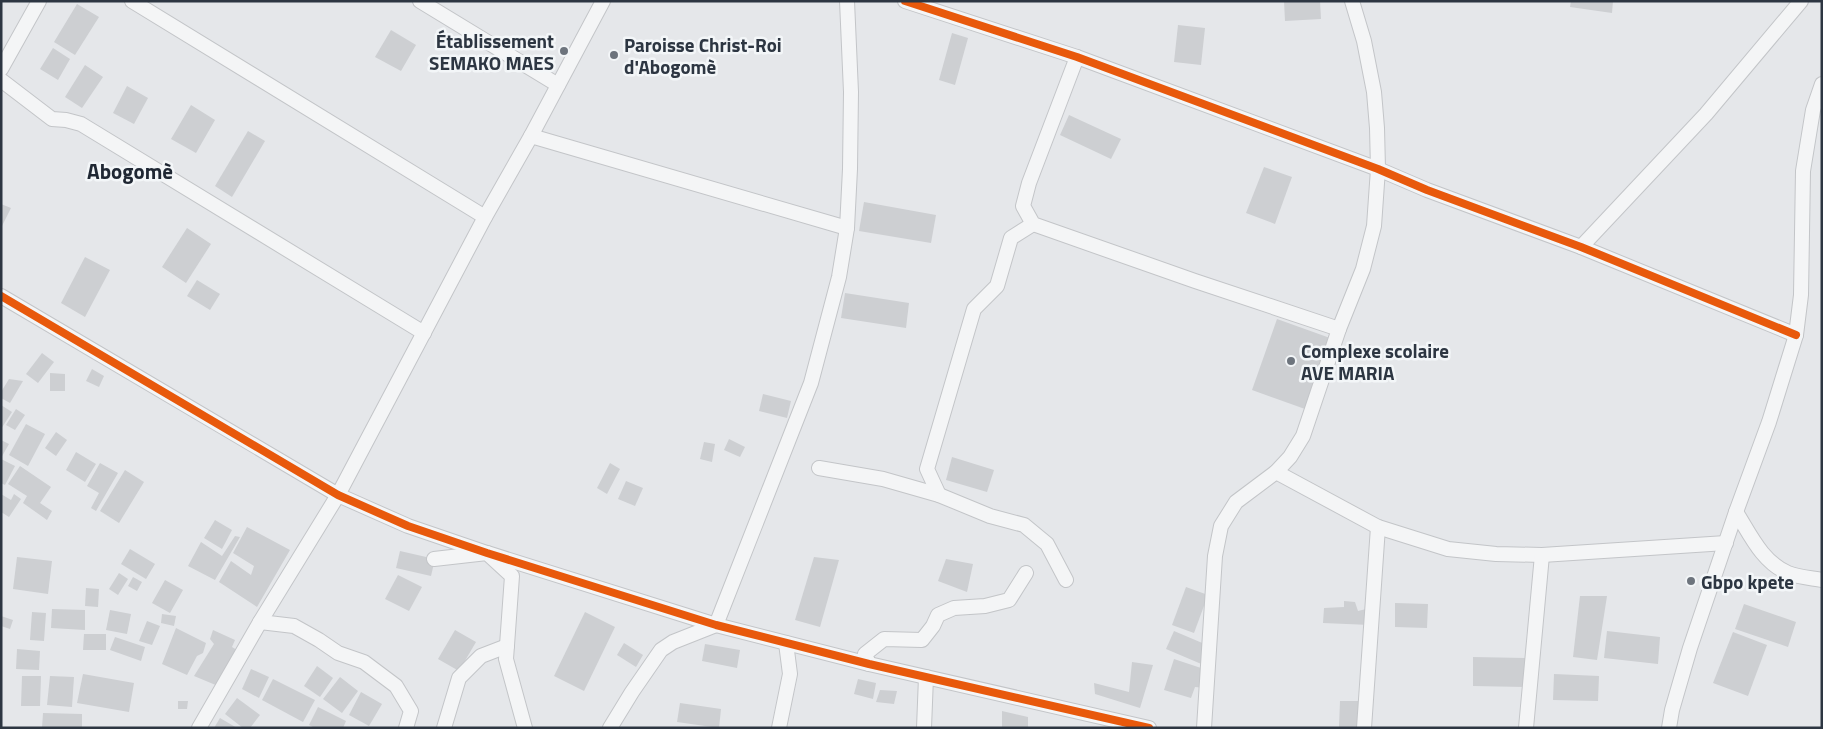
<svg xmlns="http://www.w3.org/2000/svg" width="1823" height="729" font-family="'Titillium Web',sans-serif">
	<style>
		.building { fill: #cdcfd2 }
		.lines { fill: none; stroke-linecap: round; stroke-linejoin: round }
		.street-casing { stroke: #c3c5c8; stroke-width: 16 }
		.street { stroke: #f4f5f6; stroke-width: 14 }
		.cycleway-casing { stroke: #f3f6f8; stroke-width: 11 }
		.cycleway { stroke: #e8590c; stroke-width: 8 }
		.poi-dot { fill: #6d747d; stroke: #f3f6f8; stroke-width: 2 }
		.labels { text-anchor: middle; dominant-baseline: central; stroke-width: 5; stroke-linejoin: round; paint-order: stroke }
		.poi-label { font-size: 19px; font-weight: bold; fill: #2d3642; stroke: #f3f6f8; text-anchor: start }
		.quarter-label { font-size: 21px; font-weight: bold; fill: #1f2733; stroke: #f3f6f8 }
	</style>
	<rect width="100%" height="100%" fill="#e5e7ea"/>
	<g class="building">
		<path d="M1284,1H1320L1321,19L1285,21Z"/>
		<path d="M1571,1H1613L1612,13L1570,7Z"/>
		<path d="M77,4L99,17L75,55L54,42Z"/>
		<path d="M1178,25L1205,28L1201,65L1174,62Z"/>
		<path d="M391,30L416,45L401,71L375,57Z"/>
		<path d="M952,33L968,38L955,85L939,80Z"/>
		<path d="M53,48L70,59L58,80L40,69Z"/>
		<path d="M85,65L103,77L82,108L65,97Z"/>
		<path d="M127,86L148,98L134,124L113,113Z"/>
		<path d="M191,105L215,120L196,153L171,139Z"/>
		<path d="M1069,115L1121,139L1111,159L1060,135Z"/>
		<path d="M248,131L265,141L232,197L215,186Z"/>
		<path d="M1264,167L1292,177L1275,224L1246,213Z"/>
		<path d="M864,202L936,215L931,243L859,231Z"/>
		<path d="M1,204L11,208L1,228Z"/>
		<path d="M187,228L211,244L186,283L162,267Z"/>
		<path d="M85,257L110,270L85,317L61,303Z"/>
		<path d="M197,280L220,294L210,310L187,296Z"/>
		<path d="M845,293L909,303L906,328L841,318Z"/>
		<path d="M1277,319L1330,338L1305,409L1252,390Z"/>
		<path d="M42,353L54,362L38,383L26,374Z"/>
		<path d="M92,369L104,376L99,387L86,381Z"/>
		<path d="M50,373L65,374V391H50Z"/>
		<path d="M9,379L23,381L10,403L1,398V392Z"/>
		<path d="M763,394L791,401L787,418L759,411Z"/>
		<path d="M1,405L12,412L1,429Z"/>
		<path d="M16,409L25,415L15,430L6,425Z"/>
		<path d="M26,424L45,434L28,466L9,455Z"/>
		<path d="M56,432L67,440L56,456L45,448Z"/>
		<path d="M729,439L745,447L740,457L724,450Z"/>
		<path d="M1,440L9,444L1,458Z"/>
		<path d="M704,442L715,444L712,462L700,459Z"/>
		<path d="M76,452L96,464L85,482L66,470Z"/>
		<path d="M952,457L994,470L987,492L946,480Z"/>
		<path d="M1,459L15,466L5,485L1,483Z"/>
		<path d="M100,463L118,473L96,511L91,508L99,493L87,486Z"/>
		<path d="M610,463L620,469L607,494L597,488Z"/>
		<path d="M20,466L51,487L40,503L52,511L47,520L23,503L27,496L8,484Z"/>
		<path d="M125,470L144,482L119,523L100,511Z"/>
		<path d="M626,481L643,488L635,506L618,499Z"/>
		<path d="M1,494L11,500L14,494L21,499L9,517L1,512Z"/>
		<path d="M215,520L232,530L222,549L204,538Z"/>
		<path d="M247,527L290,550L257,607L219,582L231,561L251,575L254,566L233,553Z"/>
		<path d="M235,536L240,537L215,580L188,566L201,542L222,556Z"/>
		<path d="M130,549L155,564L146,579L121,564Z"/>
		<path d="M400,551L435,559L431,576L396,568Z"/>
		<path d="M17,557L52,561L48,594L13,589Z"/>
		<path d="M814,557L839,560L820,627L795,620Z"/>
		<path d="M946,559L973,564L967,592L938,581Z"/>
		<path d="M119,573L128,579L118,595L109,589Z"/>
		<path d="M398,575L422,587L409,611L385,599Z"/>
		<path d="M133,577L142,582L137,591L128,586Z"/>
		<path d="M165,580L183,590L170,613L152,603Z"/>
		<path d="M1186,587L1208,595L1194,633L1172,625Z"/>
		<path d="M86,588L99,589L98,607L85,606Z"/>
		<path d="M1580,596H1607L1597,660L1573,657Z"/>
		<path d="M1344,601L1355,602L1358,611L1370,608V625L1323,623L1324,608L1344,607Z"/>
		<path d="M1395,603L1428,604L1427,628L1395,627Z"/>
		<path d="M1744,604L1796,622L1788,647L1735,629Z"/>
		<path d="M52,609L85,610V630L51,628Z"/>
		<path d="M110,610L131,614L127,634L106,630Z"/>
		<path d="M32,612L46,613L44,641L30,640Z"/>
		<path d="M585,612L615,627L584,691L554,676Z"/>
		<path d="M162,614L176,616L174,626L161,623Z"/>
		<path d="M1,616L13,620L10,629L1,626Z"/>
		<path d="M147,621L160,626L152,645L139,641Z"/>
		<path d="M176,628L206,643L203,653L197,656L187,675L162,664Z"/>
		<path d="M213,630L235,640L232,647L237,650L218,686L194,676L214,644L210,639Z"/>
		<path d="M455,630L476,642L459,671L438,659Z"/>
		<path d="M1174,631L1207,645L1206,666L1166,649Z"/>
		<path d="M1607,631L1660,637L1658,664L1604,658Z"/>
		<path d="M1733,632L1767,645L1748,696L1713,683Z"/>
		<path d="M84,634H106V650H83Z"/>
		<path d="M115,637L145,647L141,661L110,650Z"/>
		<path d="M624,643L643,655L636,667L617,655Z"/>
		<path d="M705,644L740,650L737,668L702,661Z"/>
		<path d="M17,649L40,651L39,670L16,669Z"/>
		<path d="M1473,657L1525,658V687L1473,686Z"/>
		<path d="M1174,659L1207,670L1206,688L1195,687L1191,698L1164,690Z"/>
		<path d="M1132,662L1153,665L1140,708L1095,694L1094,683L1129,692Z"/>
		<path d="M317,666L333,678L320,697L304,686Z"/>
		<path d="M251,669L269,677L259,698L242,689Z"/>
		<path d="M83,674L134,683L129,712L77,703Z"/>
		<path d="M1554,674L1599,676L1598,701L1553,700Z"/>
		<path d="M22,676H41L40,706H21Z"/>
		<path d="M50,676L74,677L72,707L47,705Z"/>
		<path d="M340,677L358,691L342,713L323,699Z"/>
		<path d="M273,679L315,700L303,722L262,700Z"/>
		<path d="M858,679L876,683L873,699L854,694Z"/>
		<path d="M880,690L897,691L894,704L876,702Z"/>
		<path d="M361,692L382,704L369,726L349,715Z"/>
		<path d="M237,698L260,715L250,728H243L225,714Z"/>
		<path d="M178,701H188L187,709H178Z"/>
		<path d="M1340,701H1363V727H1339Z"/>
		<path d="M680,703L721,709L719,728L677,722Z"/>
		<path d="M318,707L346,721L343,728H315L309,725Z"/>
		<path d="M1002,711L1028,717V728H1002Z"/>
		<path d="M43,713L82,714V728H42Z"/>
		<path d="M220,718L237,728H214Z"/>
	</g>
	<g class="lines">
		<g class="street-casing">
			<g id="street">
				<path d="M132,1L485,217"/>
				<path d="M420,1L558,85"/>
				<path d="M905,1L1077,57L1378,169L1427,190L1581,247L1796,335"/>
				<path d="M1077,57L1029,183L1023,206L1033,224L1195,281L1339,329"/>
				<path d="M1,69L39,1"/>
				<path d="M1,80L52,119L66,120L81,124L424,333"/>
				<path d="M531,136L847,228"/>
				<path d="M1581,247L1706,114L1801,1"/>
				<path d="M1,296L338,495L408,526L487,553L716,625L869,664L1149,728"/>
				<path d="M819,468L883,479L939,495L990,516L1024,525L1047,544L1066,580"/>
				<path d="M1276,472L1378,527L1448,549L1496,554L1542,555L1726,543"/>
				<path d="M939,495L927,469L974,309L997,286L1011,238L1033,224"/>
				<path d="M1736,512C1750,534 1762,562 1788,573C1798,577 1811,578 1822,580"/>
				<path d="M434,559L487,553L512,576L506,659L525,728"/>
				<path d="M260,622L294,626L319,640L338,653L364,662L396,686L411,711L406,728"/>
				<path d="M869,664L865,654L884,639L922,640L933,626L938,615L954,608L985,606L1009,600L1026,573"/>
				<path d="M199,728L260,622L338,495L485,217L531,136L603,1"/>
				<path d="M444,728L459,678L481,656L507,646"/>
				<path d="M610,728L632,692L661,650L673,642L716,625L811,383L839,277L847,228L850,169L851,92L847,1"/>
				<path d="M779,728L790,674L786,643"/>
				<path d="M924,728L926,677"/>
				<path d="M1204,728L1215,556L1221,526L1236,502L1276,472L1290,457L1303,436L1339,329L1363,269L1374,226L1378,169L1377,128L1374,92L1364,41L1352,1"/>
				<path d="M1364,728L1378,527"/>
				<path d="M1526,728L1542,555"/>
				<path d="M1669,728L1672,710L1690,648L1736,512L1769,422L1796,335L1801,295L1803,171L1813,110L1822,84"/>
			</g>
		</g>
		<use href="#street" class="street"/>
		<g class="cycleway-casing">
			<g id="cycleway">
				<path d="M905,1L1077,57L1378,169L1427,190L1581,247L1796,335"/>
				<path d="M1,296L338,495L408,526L487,553L716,625L869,664L1149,728"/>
			</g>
		</g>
		<use href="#cycleway" class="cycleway"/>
	</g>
	<g class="poi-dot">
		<circle cx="564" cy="51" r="5"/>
		<circle cx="614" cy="55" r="5"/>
		<circle cx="1291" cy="361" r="5"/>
		<circle cx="1691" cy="581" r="5"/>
	</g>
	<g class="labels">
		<g class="poi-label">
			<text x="554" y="40" text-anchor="end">Établissement<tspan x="554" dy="22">SEMAKO MAES</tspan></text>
			<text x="624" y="44">Paroisse Christ-Roi<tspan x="624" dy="22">d'Abogomè</tspan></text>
			<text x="1301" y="350">Complexe scolaire<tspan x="1301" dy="22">AVE MARIA</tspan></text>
			<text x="1701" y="581">Gbpo kpete</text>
		</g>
		<g class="quarter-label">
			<text x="130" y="171">Abogomè</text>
		</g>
	</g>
	<rect width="1823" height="729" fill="none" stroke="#2d3642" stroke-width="5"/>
</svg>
